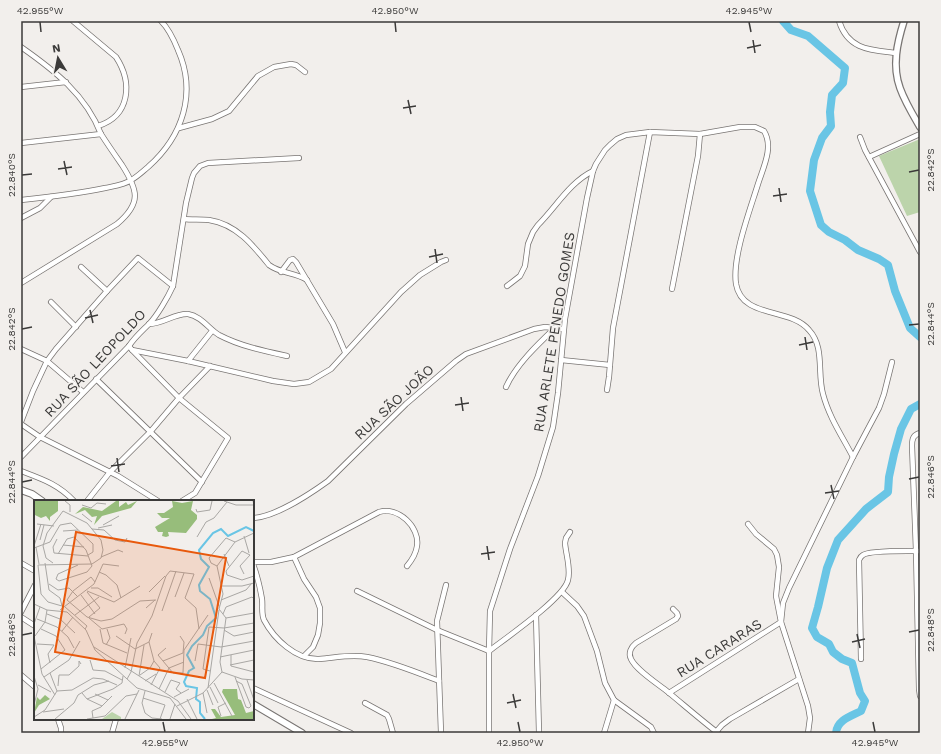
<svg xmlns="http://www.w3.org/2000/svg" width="941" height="754" font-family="'Work Sans',sans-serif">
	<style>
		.green { fill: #bcd4ab }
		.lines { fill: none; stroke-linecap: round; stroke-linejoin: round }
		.river { stroke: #69c5e5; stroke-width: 8 }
		.minor-casing { stroke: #797573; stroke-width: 6 }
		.tertiary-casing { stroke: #797573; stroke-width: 8 }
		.secondary-casing { stroke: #797573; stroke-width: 8 }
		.minor { stroke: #fff; stroke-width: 4.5 }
		.tertiary { stroke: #fff; stroke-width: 5.5 }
		.secondary { stroke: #fff; stroke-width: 6 }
		.ticks { fill: none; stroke: #3b3a39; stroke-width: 1.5 }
		.labels { text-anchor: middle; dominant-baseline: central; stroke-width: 3; stroke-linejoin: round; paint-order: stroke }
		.street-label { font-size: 14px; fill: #3b3a39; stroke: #f2efec }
		.inset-river { fill: none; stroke: #69c5e5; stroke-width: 2 }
		.inset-road { fill: none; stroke: #a9a7a4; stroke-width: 1 }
		.view { fill: #e8590c; fill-opacity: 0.15; stroke: #e8590c; stroke-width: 2 }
		.inset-edge { fill: none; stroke: #3b3a39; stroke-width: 2 }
		.neatline { fill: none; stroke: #3b3a39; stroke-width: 1.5 }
		.ticks-label { font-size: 10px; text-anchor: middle; fill: #3b3a39 }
	</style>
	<rect width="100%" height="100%" fill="#f2efec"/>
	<path class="green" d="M920,139V212L907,216L879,156Z"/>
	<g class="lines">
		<g class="river">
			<path d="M783,21L791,30L808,36L845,68L843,83L832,95L830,112L831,126L822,138L814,160L810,191L821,225L829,232L845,240L858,250L879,259L888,265L895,291L910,328L920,337"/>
			<path d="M836,733C837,720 851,716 861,711L865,701L860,693L852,663L842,659L833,652L829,644L817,637L812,628L818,607L827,568L838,540L866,509L888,492L889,477L894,454L901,429L911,409L920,404"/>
		</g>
		<g class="minor-casing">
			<g id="minor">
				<path d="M73,21L116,57C133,83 130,116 98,126"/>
				<path d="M839,21C848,50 871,50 896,53"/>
				<path d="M21,47C54,70 86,95 101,134C108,145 115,155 122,165C138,190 142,203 117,224L21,283"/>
				<path d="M21,87L66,82"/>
				<path d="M179,128L212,119L229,111L258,76L274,67L291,64L296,65L305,72"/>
				<path d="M860,137L865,150L920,252"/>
				<path d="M21,143L101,134"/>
				<path d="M869,157L920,134"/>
				<path d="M21,200C49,197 77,194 105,188C114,186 124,185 131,180C137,177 143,171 148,167C183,136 197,93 178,50C174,40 169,29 161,21"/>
				<path d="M21,218L40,208L51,197"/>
				<path d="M184,219C192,220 200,219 209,220C236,224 253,245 269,265C281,274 295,272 307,280"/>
				<path d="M81,267L107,291"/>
				<path d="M281,272L290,260L293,259L296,262L333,324L345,352"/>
				<path d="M507,286L520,276L525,266L528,244L533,232L538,225C556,207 570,182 593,171"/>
				<path d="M672,289L698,156L700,134"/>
				<path d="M51,302L76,327"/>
				<path d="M149,324C163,324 175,313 188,314C201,316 209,329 219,335C240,346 264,351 287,356"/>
				<path d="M129,346L132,350L188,361L273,381L294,384L309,382L331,369L401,292L420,275L441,262L446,260"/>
				<path d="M21,349L47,361L83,392"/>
				<path d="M132,350L179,398L228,438L195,493L182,501"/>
				<path d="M561,360L610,365"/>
				<path d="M188,361L212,331"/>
				<path d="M96,379L202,482"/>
				<path d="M506,387C516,365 537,345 555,328"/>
				<path d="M607,390L609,377L613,328L650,132"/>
				<path d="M21,422L33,391L47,361L56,349L107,291L138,258L173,286"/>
				<path d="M21,424L40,437L118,476L158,501"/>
				<path d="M920,433C913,435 912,439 912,446L916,551L919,689L920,696"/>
				<path d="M21,457L129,346C135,337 141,332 149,324C157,316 168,297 173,286L186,203L192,178L194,173L200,166L208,163L299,158"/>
				<path d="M21,471C42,479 58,484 74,501"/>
				<path d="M87,501L110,472L151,431L179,398L210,366"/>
				<path d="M253,518C275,517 310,494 328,481L406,404L456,361L466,354L534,329L545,327L563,329"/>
				<path d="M294,557L304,579L316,597L320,608V623L318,635L313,647L304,656"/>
				<path d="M253,562H271L294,557L379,512C398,506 420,527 417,546C416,554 412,560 407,566"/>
				<path d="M21,563L35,571"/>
				<path d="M253,564C257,575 260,587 262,599C263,606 261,613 264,620C274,639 296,660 319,659C335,658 350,654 367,657C392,662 416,672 439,681"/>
				<path d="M357,591L437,630L489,651C506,638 564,598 568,580C571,569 566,555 565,543L566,538L570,532"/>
				<path d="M562,592L577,606L584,616L597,651L605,683L614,700L651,727L654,733"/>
				<path d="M673,609L677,613L678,616L676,619L636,643C631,647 628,653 631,659C636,670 658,684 668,692C685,706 701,720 718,733"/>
				<path d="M21,612L35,585"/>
				<path d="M536,615L539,733"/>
				<path d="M21,617L35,626"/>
				<path d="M861,659L859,560C860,558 861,556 863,555C869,550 909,551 920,551"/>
				<path d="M21,675L35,687"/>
				<path d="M253,688L351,733"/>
				<path d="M669,693L781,622L776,596L779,567L777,555L774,549L756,534L748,524"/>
				<path d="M365,703L387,715L389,719L393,733"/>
				<path d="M58,719L61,728V733"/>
				<path d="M112,733L116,719"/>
				<path d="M441,733L437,621L446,585"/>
				<path d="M489,733V651L490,611L510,549L538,476L553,427L558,393L565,319L587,198L593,171L596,164L605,150L610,145L617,139L626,135L650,132L700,134L740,127H755L764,131C774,147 763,168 758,184C750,210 732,257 736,284C742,319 790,307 809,330C825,347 817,373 823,394C829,417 842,436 853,457"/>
				<path d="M604,733L614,700"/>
				<path d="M715,733L722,725L730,719L799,679"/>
				<path d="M808,733L810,718L808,706L781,622L783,603L789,588L853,457L879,408L884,394L892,362"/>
			</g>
		</g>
		<g class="tertiary-casing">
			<path id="tertiary" d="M904,21C897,43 892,66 900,88C905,102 913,115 920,127"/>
		</g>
		<g class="secondary-casing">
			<g id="secondary">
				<path d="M21,490L32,494L42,501"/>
				<path d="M253,704L302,733"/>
			</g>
		</g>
		<use href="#minor" class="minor"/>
		<use href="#tertiary" class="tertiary"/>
		<use href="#secondary" class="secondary"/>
	</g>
	<path class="ticks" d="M40,22L41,32M395,22L396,32M749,22L751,32M753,40L755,53M747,48L761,45M408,100L411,114M403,108L416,106M64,161L67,175M58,169L72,167M909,172L919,170M22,175L32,174M779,188L781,202M773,196L787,194M435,249L437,263M429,257L443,254M90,310L93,323M85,318L98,315M909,325L919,324M22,329L32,327M805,337L807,350M799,345L813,342M461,397L463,411M455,405L469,403M117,458L119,472M111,466L125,464M909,479L919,477M22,482L32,480M831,485L834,499M825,493L839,491M487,546L489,560M481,554L495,552M909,632L919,630M857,634L860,648M22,635L32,633M852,642L865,639M513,694L516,708M507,703L521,700M163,722L165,732M518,722L520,732M873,722L875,732"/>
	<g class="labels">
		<g class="street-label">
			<text transform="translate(554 332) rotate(-81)">RUA ARLETE PENEDO GOMES</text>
			<text transform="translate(95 363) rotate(-47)">RUA SÃO LEOPOLDO</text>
			<text transform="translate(394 402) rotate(-43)">RUA SÃO JOÃO</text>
			<text transform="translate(719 648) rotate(-32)">RUA CARARAS</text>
		</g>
	</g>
	<g transform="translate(34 500)">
		<rect width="220" height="220" fill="#f2efec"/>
		<path d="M78,212L87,217V219H68Z" fill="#bcd4ab"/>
		<path d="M0,1H24V11L16,17V21L12,16L7,18L1,15ZM82,1H85V7L92,2L94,5L103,1L97,8L68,16L60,25L63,16L58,17L51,10L41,14L49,7L68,11ZM138,1L148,3L159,1L157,10L163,15V19L152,33L134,32L135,36L132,37L128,36L129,32H124L121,27L136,18H128L123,13H130L139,7ZM189,189H203L204,199L207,200L212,213L220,211V219H178L182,218L177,209H181L187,217L201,215L188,192ZM11,195L16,199L5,205L0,213L3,197L6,200Z" fill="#97bd7b"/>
		<path class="inset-river" d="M171,219L166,213V202L162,199L163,188L152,186L150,182L155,171L160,168L153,155L158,146L169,135L173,126L182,118L176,99L166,91L165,85L175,67L167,59L165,50L179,33L187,29L194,36L212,27L220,31"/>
		<path class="inset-road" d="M31,1L36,5V12M190,1L202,5H220L219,1M48,5L57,8L63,3L72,4M162,9L163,12L176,10L178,1M48,14L58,22M3,24L20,26M69,25L85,16M64,28L78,25M58,29L70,30L81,40L91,42L93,38M29,31L44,30M210,36L215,53M163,37L172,22L180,18L193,2M23,39L19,47L20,53L54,56M6,40L10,25M29,45L50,47M0,46L7,24M2,47L5,64M0,48L16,42L26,25L37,23L59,44V52L54,55M24,54L33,39L40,37L52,50L58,66L53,72L25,81L22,79L24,74L44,65M190,54L195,66M67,57L84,50L89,52M11,63L15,90L26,98L28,106M19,63L12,58L9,46L13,33L29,11M183,66L177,63L175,58L192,38L201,42M65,72L72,75L83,85M210,74L206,66L216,55L208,51L192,71L193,75L208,80L220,76M175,78L185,106M61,82L57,77L39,91L33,100L53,117L67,121L78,119L106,101L122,100M15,84L24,90L35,88L44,97M83,85L87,98M187,86H208L220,83M57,88H64L78,97M53,91L80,102L106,86M53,92L66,108L55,117M115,92L131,76M47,95L61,114M141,97L150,73M187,100L212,90L218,83M0,104L13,110L33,112L52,130L61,150L103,188L136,198L152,219M28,106L14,102L7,94L4,65L58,64L67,58L69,50L67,40L53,23L29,11M31,107L53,126L51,129M112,108L121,100M26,110L60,84L69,64L85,66M128,111L142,71M13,114L26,119L41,133M189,114L192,107L218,97L220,99M41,115L65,97M55,118L68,129L90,124L93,129L91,134M192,118L220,113M3,119L23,127L34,137L40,148M0,124L6,107M7,129L22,136L31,150L7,169M66,129L69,143L93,153M190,130L200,136L220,132M28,131L39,117M0,136L8,174L21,195M1,136L11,122L13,110M82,136L101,149L115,142L118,133M115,142L120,161L126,168L117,185M3,144L20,145M72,145L76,138L73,129M60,147L144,201L157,219M132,148L124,155L139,173H149L150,150L174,115M197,155V166L220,172M186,157L220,150M56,160L59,170L71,171L88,180M129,161L149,153L150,142L146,136M161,161L164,144L187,147L220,141M16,163L14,154L20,145M196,165L220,160M91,168L97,138M176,171L169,169L175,127L190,128L220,123M188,172L208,179L220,180M106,175L116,168L120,161M0,176L4,189L0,205M105,176L110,145M10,177L35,160L46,141M201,177L212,207L215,208L217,206L208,184L202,181M93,179L97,172L103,143L118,116L132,76L136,71L160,74L151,98L162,108L165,129M213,180L220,200M111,181L122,174M180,183L198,216M4,185L17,192M24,186L25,175H35L45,166V161L47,164M176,187L184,203M174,188L185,110M125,189L135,168L150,162M173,190L179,205M23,191L38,190L59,178L69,179L83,185M111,191L108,203L111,213L118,218L128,219M131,192L137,180L146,183L142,189L147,193M48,193L53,199L68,206M169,193L173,213M61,194L74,200M140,197L155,189M109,198L131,205L126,219M53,199L79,189L88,183L89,176M153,199L163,219M143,206L169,193L188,172L186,162L192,118L185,109L189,94L183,66L201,42L220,33M9,212L30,209M187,216L184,207L192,203M0,217L11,210L23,191L16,173M59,218L58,211L67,207L78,196M21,219L40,203L44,195L60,185L75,181M53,219L71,216L92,196L103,194M91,219L105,190M136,219L141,204"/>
		<path class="view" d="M42,32L192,58L171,178L21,152Z"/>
		<rect width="220" height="220" class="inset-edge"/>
	</g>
	<rect width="941" height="754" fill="none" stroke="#f2efec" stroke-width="44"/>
	<g transform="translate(58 58) rotate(350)" stroke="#f2efec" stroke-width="3" paint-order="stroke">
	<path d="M0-3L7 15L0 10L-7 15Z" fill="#3b3a39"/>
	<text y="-6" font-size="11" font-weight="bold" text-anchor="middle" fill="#3b3a39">N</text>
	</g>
	<rect x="22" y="22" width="897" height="710" class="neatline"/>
	<g class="ticks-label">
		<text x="40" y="14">42.955°W</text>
		<text x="395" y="14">42.950°W</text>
		<text x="749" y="14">42.945°W</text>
		<text transform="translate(930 170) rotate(-90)" y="4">22.842°S</text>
		<text transform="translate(11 175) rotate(-90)" y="4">22.840°S</text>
		<text transform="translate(930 324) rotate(-90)" y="4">22.844°S</text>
		<text transform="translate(11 329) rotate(-90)" y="4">22.842°S</text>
		<text transform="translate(930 477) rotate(-90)" y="4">22.846°S</text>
		<text transform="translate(11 482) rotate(-90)" y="4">22.844°S</text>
		<text transform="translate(930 630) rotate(-90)" y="4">22.848°S</text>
		<text transform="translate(11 635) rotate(-90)" y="4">22.846°S</text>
		<text x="165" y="746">42.955°W</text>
		<text x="520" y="746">42.950°W</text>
		<text x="875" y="746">42.945°W</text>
	</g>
</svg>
